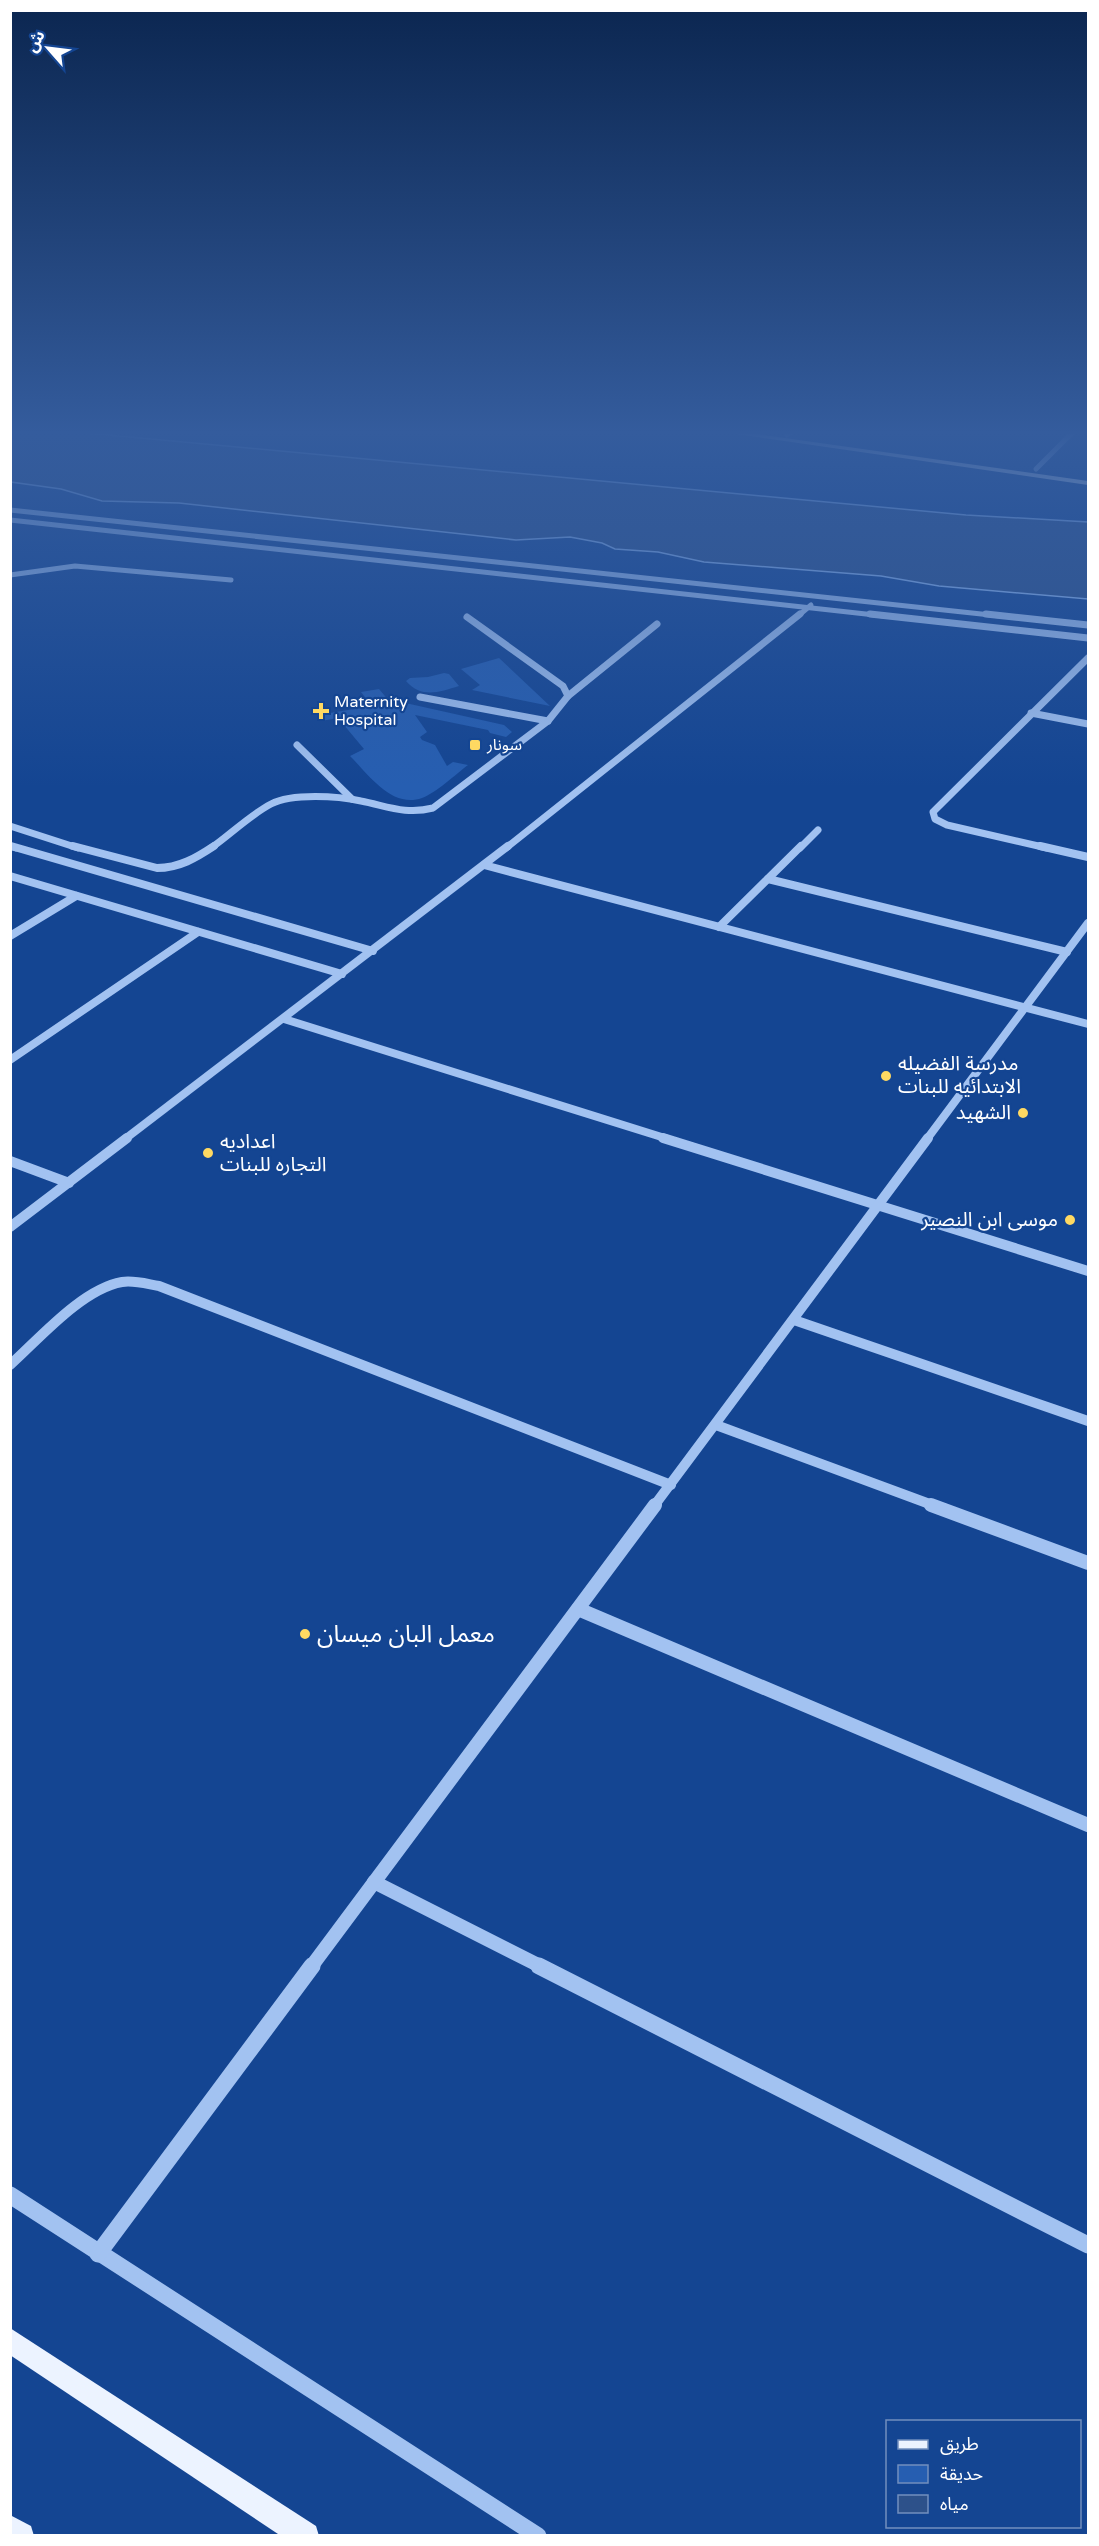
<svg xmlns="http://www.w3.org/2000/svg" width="1099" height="2546" font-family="'Varela Round','Noto Sans Arabic',sans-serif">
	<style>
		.green { fill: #265eb1 }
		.water { fill: #2d518a; stroke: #94bcf4; stroke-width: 1.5 }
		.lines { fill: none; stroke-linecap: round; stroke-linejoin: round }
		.minor-far5 { stroke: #a2c2f1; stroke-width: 5 }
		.minor-far4 { stroke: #a2c2f1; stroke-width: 7 }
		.minor-far3 { stroke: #a2c2f1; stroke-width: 8 }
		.minor-far2 { stroke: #a2c2f1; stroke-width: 10 }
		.minor-far1 { stroke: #a2c2f1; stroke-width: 14 }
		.minor { stroke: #a2c2f1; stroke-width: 17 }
		.major { fill: #ecf3ff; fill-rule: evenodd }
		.poi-dot { fill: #ffd962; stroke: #144592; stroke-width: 2 }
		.labels { text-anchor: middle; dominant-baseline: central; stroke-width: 4.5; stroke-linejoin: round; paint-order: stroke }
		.far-poi-label { font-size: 16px; fill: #fff; stroke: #144592; text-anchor: start }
		.poi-label { font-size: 20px; fill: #fff; stroke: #144592; text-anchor: start }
		.near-poi-label { font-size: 24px; fill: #fff; stroke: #144592; text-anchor: start }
	</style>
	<rect width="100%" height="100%" fill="#144592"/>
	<g class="green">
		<path d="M499,658L550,706L472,690L480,685L461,669Z"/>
		<path d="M444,673L449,674L459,686C439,692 422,699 406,681L410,678L428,677Z"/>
		<path d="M379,689L390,702H401L504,725L512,732L506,737L490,733L488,730L415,715L427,732L420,737L422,740L435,745L447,766L453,762L468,765C456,774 436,793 422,798C392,809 368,774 350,756L364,749L338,718L321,721L318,715L372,706L361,692Z"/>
	</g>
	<path class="water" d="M11,430L65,431L966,515L1088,522V599L939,586L881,576L704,562L658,552L615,549L602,543L570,537L516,540L179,503L102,501L61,489L11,482Z"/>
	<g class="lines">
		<g class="minor-far5">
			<path d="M787,435L795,430"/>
			<path d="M1036,469L1075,430"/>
			<path d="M10,510L1000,616"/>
			<path d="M10,520L884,616"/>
			<path d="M10,575L75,566L231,580"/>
			<path d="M798,616L811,605"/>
		</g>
		<g class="minor-far4">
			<path d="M870,614L1088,638"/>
			<path d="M986,614L1088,625"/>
			<path d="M568,696L657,624"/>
			<path d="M420,697L548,721"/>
			<path d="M1031,713L1088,724"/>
			<path d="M297,745L352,799"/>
			<path d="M10,826L78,848"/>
			<path d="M10,846L16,848"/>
			<path d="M211,848C231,834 250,815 271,804C292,793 338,796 361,801C387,806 406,815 433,808L548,721L568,696L563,686L467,617"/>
			<path d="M506,848L800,614"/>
			<path d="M800,848L818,830"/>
			<path d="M1047,848L947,825L935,819L933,812L1088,658"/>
		</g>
		<g class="minor-far3">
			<path d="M11,846L373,951"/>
			<path d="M73,846L157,868C179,868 196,858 214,846"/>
			<path d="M1040,846L1088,857"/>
			<path d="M484,865L1088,1024"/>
			<path d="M10,876L342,974"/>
			<path d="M768,879L1067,952"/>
			<path d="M719,927L801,846"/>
			<path d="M10,936L76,896"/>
			<path d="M284,1019L668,1139"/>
			<path d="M10,1060L198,932"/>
			<path d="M125,1139L508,846"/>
			<path d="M927,1139L1088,923"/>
		</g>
		<g class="minor-far2">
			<path d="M663,1138L1088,1271"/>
			<path d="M10,1161L69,1183"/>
			<path d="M10,1227L127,1138"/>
			<path d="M794,1320L1088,1421"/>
			<path d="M10,1365C39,1339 82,1289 122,1282C134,1280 147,1284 159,1286L671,1485"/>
			<path d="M716,1425L935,1506"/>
			<path d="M654,1506L928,1138"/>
		</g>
		<g class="minor-far1">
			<path d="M931,1505L1088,1563"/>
			<path d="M578,1609L1088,1825"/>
			<path d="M374,1882L542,1967"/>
			<path d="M311,1967L655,1505"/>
		</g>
		<g class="minor">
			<path d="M539,1966L1088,2245"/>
			<path d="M10,2195L538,2536"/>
			<path d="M98,2254L312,1966"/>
		</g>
		<g class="major">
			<path d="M709,430H729L1088,481V485Z"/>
			<path d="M10,2328L316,2526L319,2536H281L10,2355Z"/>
			<path d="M10,2515L31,2526L34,2536H10Z"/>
		</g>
	</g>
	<linearGradient id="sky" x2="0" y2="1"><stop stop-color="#0b2650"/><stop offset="0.55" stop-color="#345c9d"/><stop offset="1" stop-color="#345c9d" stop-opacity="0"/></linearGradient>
	<rect width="1099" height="787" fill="url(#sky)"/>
	<g class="poi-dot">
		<path d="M318 702h6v6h6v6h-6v6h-6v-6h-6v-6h6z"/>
		<rect x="469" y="739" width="12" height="12" rx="3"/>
		<circle cx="886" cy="1076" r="6"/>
		<circle cx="1023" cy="1113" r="6"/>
		<circle cx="208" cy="1153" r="6"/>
		<circle cx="1070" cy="1220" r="6"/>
		<circle cx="305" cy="1634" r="6"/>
	</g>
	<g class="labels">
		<g class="far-poi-label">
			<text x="334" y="702">Maternity<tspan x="334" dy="18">Hospital</tspan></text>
			<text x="487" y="745">سونار</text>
		</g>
		<g class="poi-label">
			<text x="898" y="1064">مدرسة الفضيله<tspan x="898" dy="23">الابتدائيه للبنات</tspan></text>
			<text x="1011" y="1113" text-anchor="end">الشهيد</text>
			<text x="220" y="1142">اعداديه<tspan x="220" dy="23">التجاره للبنات</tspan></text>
			<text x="1058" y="1220" text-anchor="end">موسى ابن النصير</text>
		</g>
		<g class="near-poi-label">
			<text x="317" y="1634">معمل البان ميسان</text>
		</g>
	</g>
	<rect width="1099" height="2546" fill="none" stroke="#ffffff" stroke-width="24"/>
	<rect x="886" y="2420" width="195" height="108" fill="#144592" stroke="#728fbe" stroke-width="1.5"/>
	<rect x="898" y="2440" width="30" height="9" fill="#ecf3ff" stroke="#728fbe" stroke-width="1.5"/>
	<text x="940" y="2450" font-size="18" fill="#ffffff">طريق</text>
	<rect x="898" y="2465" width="30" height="18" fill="#265eb1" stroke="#728fbe" stroke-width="1.5"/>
	<text x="940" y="2480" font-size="18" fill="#ffffff">حديقة</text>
	<rect x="898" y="2495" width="30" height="18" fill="#2d518a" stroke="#728fbe" stroke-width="1.5"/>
	<text x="940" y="2510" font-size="18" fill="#ffffff">مياه</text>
	<g transform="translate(48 48) rotate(298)" stroke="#144592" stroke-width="4.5" paint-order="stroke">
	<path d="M0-4.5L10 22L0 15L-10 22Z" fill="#ffffff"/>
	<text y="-9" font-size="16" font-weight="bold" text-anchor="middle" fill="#ffffff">ش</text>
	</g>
</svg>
